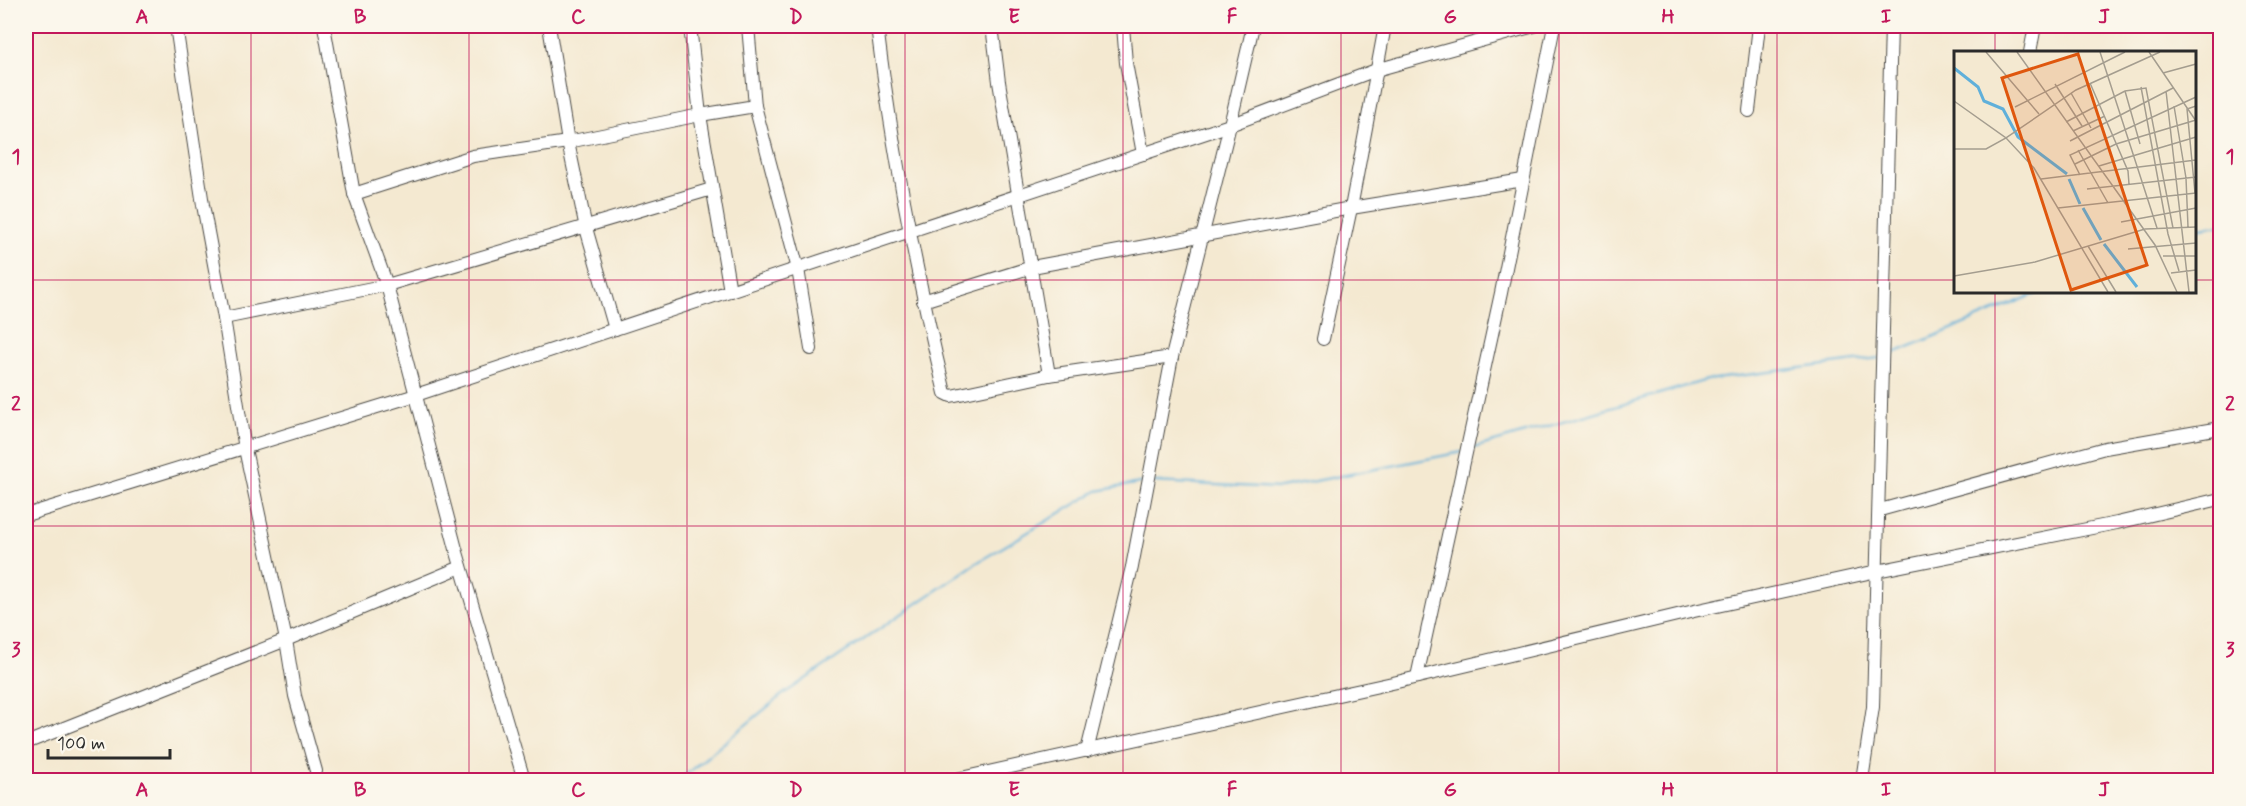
<svg xmlns="http://www.w3.org/2000/svg" width="2246" height="806" font-family="Mynerve,sans-serif">
	<style>
		.lines { fill: none; stroke-linecap: round; stroke-linejoin: round }
		.stream { stroke: #60b0da; stroke-width: 2 }
		.minor-casing { stroke: #494844; stroke-width: 14 }
		.minor { stroke: #fff; stroke-width: 12 }
		.grid { fill: none; stroke: #c2185b; stroke-width: 1.5; stroke-opacity: 0.55 }
		.inset-river { fill: none; stroke: #60b0da; stroke-width: 3 }
		.inset-road { fill: none; stroke: #a49d8f; stroke-width: 1.5 }
		.view { fill: #df570e; fill-opacity: 0.15; stroke: #df570e; stroke-width: 3 }
		.inset-edge { fill: none; stroke: #2b2b2b; stroke-width: 3 }
		.neatline { fill: none; stroke: #c2185b; stroke-width: 2 }
		.grid-label { font-size: 20px; text-anchor: middle; font-weight: bold; fill: #c2185b }
	</style>
	<rect width="100%" height="100%" fill="#fbf7ec"/>
	<filter id="ink" filterUnits="userSpaceOnUse"><feTurbulence type="fractalNoise" baseFrequency=".0167" numOctaves="2"/><feDisplacementMap in="SourceGraphic" scale="12" xChannelSelector="R" yChannelSelector="G"/><feConvolveMatrix kernelMatrix="1 2 1 2 8 2 1 2 1" color-interpolation-filters="sRGB"/></filter>
	<filter id="wash" filterUnits="userSpaceOnUse"><feTurbulence type="fractalNoise" baseFrequency=".008" numOctaves="4" result="noise"/><feDisplacementMap in="SourceGraphic" scale="24" xChannelSelector="R" yChannelSelector="G"/><feGaussianBlur stdDeviation="1.35" result="paint"/><feColorMatrix in="noise" values="0 0 0 0 0 0 0 0 0 0 0 0 0 0 0 0 0 1.4 0 .05"/><feComposite in="paint" operator="in"/></filter>
	<g filter="url(#wash)">
		<rect width="100%" height="100%" fill="#f4e9d1"/>
		<g class="lines">
			<g class="stream">
				<path d="M2194,229L2220,225"/>
				<path d="M1887,356L2043,291"/>
				<path d="M1470,449L1707,380L1879,358"/>
				<path d="M1153,482L1280,488L1462,452"/>
				<path d="M679,780L782,695L978,562L1097,491L1145,482"/>
			</g>
		</g>
	</g>
	<g filter="url(#ink)">
		<g class="lines">
			<g class="minor-casing">
				<g id="minor">
					<path d="M176,26L203,205L224,318L245,449L286,640L295,696L316,771"/>
					<path d="M324,26L354,194L387,285L456,549L524,780"/>
					<path d="M549,26L568,142L586,228L615,329"/>
					<path d="M690,26L700,115L730,291"/>
					<path d="M748,26L755,106L798,269L811,349"/>
					<path d="M877,26C892,149 916,272 945,393L951,396L1049,375L1172,357"/>
					<path d="M992,26L999,82L1049,375"/>
					<path d="M1123,26L1126,63L1143,154"/>
					<path d="M2030,52L2035,26"/>
					<path d="M1749,111L1759,26"/>
					<path d="M354,194L473,156L568,142L700,115L755,106"/>
					<path d="M923,301L1032,267L1351,208L1523,180"/>
					<path d="M224,318L387,285L712,189"/>
					<path d="M1323,339L1351,208L1385,26"/>
					<path d="M1880,510L2105,448L2220,428"/>
					<path d="M26,515L416,395L1230,125L1376,70L1534,26"/>
					<path d="M1417,677L1501,293L1554,26"/>
					<path d="M26,743L286,640L461,567"/>
					<path d="M1087,751L1132,567L1172,357L1230,125L1253,26"/>
					<path d="M952,780L1397,682L1694,611L1877,571L2117,523L2220,499"/>
					<path d="M1862,780L1873,707L1891,26"/>
				</g>
			</g>
			<use href="#minor" class="minor"/>
		</g>
	</g>
	<path class="grid" d="M251,26V780M469,26V780M687,26V780M905,26V780M1123,26V780M1341,26V780M1559,26V780M1777,26V780M1995,26V52M26,280H1955M2194,280H2220M1995,291V780M26,526H2220"/>
	<g transform="translate(1954 51)">
		<rect width="242" height="242" fill="#f4e9d1"/>
		<path class="inset-river" d="M0,17L24,36L30,50L49,58L64,86L113,123M115,128L126,153M129,157L147,189M150,193L183,236"/>
		<path class="inset-road" d="M32,1L85,63M63,1L201,194L223,241M146,1L203,177M195,1L242,70M209,22L242,13M136,32L174,120L175,133M101,33L128,75M187,36L214,183L225,220M171,40L186,93M212,40L235,241M117,42L137,77M0,50L52,87L32,98H0M220,55L232,127L234,176M61,56L171,1M112,71L171,40L192,37L219,177M119,80L151,65M116,90L219,37M124,99L154,152M121,113L162,93L242,69M145,115L242,86M126,124L116,104L242,46M87,128L242,109M133,138L242,126M241,142L233,58L242,55M104,157L242,142M167,171L242,157M134,195L162,241M174,198L242,192M209,205H242M217,222L242,219M0,225L81,211L191,178L242,176M154,241L80,117L52,87L122,39L206,1"/>
		<path class="view" d="M124,3L193,214L117,239L48,27Z"/>
		<rect width="242" height="242" class="inset-edge"/>
	</g>
	<rect width="2246" height="806" fill="none" stroke="#fbf7ec" stroke-width="66"/>
	<path d="M48 749v9h122v-9" fill="none" stroke="#2b2b2b" stroke-width="3"/>
	<text x="57" y="749" font-size="18" fill="#2b2b2b" stroke="#fbf7ec" stroke-width="4.5" paint-order="stroke">100 m</text>
	<rect x="33" y="33" width="2180" height="740" class="neatline"/>
	<g class="grid-label">
		<text x="142" y="23">A</text>
		<text x="360" y="23">B</text>
		<text x="578" y="23">C</text>
		<text x="796" y="23">D</text>
		<text x="1014" y="23">E</text>
		<text x="1232" y="23">F</text>
		<text x="1450" y="23">G</text>
		<text x="1668" y="23">H</text>
		<text x="1886" y="23">I</text>
		<text x="2104" y="23">J</text>
		<text x="16" y="163">1</text>
		<text x="2230" y="163">1</text>
		<text x="16" y="410">2</text>
		<text x="2230" y="410">2</text>
		<text x="16" y="656">3</text>
		<text x="2230" y="656">3</text>
		<text x="142" y="796">A</text>
		<text x="360" y="796">B</text>
		<text x="578" y="796">C</text>
		<text x="796" y="796">D</text>
		<text x="1014" y="796">E</text>
		<text x="1232" y="796">F</text>
		<text x="1450" y="796">G</text>
		<text x="1668" y="796">H</text>
		<text x="1886" y="796">I</text>
		<text x="2104" y="796">J</text>
	</g>
</svg>
